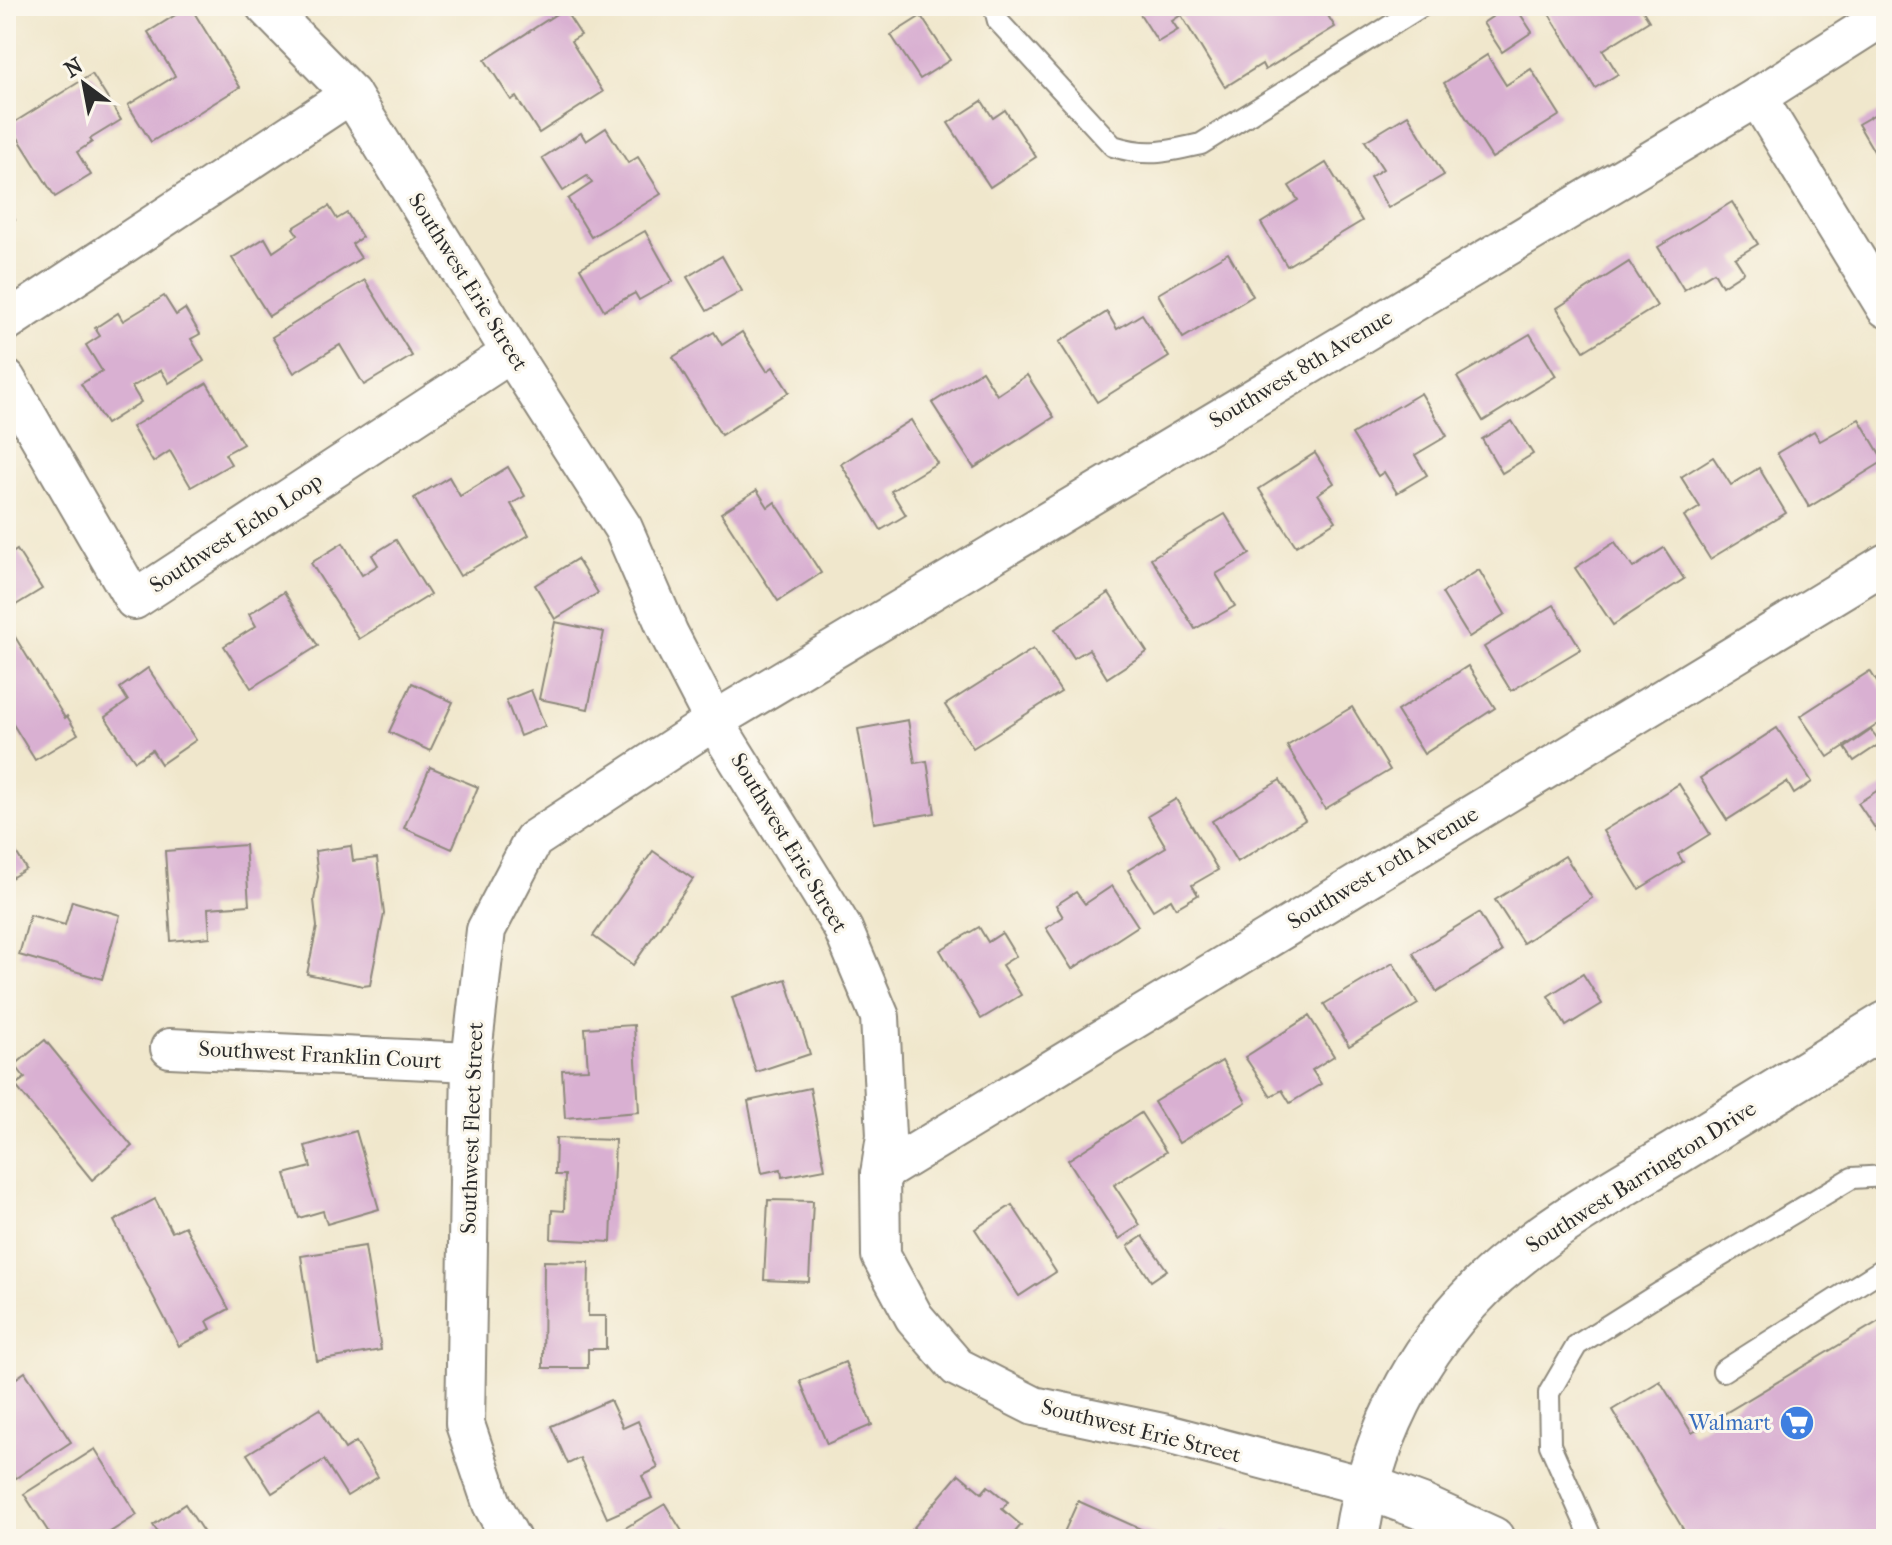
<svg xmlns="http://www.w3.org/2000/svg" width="1892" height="1545" font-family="'IM FELL French Canon',serif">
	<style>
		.building { fill: #d9b0d2 }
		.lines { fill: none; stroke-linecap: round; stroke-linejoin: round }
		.service-casing { stroke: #8e897c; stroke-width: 24 }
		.minor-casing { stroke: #8e897c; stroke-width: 42 }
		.tertiary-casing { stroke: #8e897c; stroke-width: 48 }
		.service { stroke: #fff; stroke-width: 20 }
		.minor { stroke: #fff; stroke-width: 38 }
		.tertiary { stroke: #fff; stroke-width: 44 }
		.labels { text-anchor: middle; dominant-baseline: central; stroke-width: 6; stroke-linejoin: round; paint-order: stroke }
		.street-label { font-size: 22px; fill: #2b2b2b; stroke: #fbf7ec }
		.shop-label { font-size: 22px; fill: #366cbe; stroke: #fbf7ec; text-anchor: end }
	</style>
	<rect width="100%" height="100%" fill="#fbf7ec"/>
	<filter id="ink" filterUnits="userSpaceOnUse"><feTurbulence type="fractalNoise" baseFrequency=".0125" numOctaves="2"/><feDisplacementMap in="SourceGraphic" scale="16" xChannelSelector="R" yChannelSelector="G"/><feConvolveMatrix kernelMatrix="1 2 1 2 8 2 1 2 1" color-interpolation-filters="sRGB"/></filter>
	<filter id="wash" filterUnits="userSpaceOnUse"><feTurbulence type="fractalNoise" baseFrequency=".006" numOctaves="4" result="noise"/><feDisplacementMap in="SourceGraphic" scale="32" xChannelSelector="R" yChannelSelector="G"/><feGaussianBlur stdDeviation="1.8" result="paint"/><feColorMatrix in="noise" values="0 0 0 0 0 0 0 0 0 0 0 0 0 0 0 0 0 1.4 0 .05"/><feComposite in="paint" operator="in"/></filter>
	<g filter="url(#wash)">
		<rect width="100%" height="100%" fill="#f0e7cc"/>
		<g id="blocks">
			<g class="building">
				<path d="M190,6L240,87L151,142L128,105L175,76L148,32Z"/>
				<path d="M1135,6H1322L1335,27L1265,70L1262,64L1225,87L1181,15L1172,21L1178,30L1158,42Z"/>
				<path d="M1508,6H1515L1532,32L1502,52L1483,23Z"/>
				<path d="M1551,6H1640L1649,21L1603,50L1618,74L1595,88L1546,9Z"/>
				<path d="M564,9L581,35L571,41L603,92L539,133L516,97L511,100L485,60Z"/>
				<path d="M921,16L950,60L920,79L891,35Z"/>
				<path d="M1487,55L1506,85L1531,69L1560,115L1492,158L1444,83Z"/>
				<path d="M92,74L121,120L90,139L92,142L77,152L91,175L55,197L10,125Z"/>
				<path d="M982,101L993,118L1005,110L1036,157L990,187L948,123Z"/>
				<path d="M1886,108V162L1882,165L1858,124Z"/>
				<path d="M1408,115L1444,175L1388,208L1370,177L1383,169L1365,141Z"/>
				<path d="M606,128L628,163L638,157L661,194L591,237L568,199L592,183L587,176L563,191L542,158L581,133L586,141Z"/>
				<path d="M1326,163L1362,221L1287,266L1261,223L1298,200L1289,186Z"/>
				<path d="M1732,202L1758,244L1735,258L1744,272L1722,286L1714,272L1684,290L1658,247Z"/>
				<path d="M6,205L15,220L6,226Z"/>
				<path d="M329,206L337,219L347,213L362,237L352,244L361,258L269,316L232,258L265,238L273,252L298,235L293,228Z"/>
				<path d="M645,231L673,281L639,300L635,293L604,310L580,268Z"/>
				<path d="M1228,253L1253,296L1183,338L1158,294Z"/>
				<path d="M722,256L742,291L707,311L687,277Z"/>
				<path d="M1629,262L1657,306L1584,351L1557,308Z"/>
				<path d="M365,280L412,356L364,385L340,345L294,373L272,337Z"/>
				<path d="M164,296L176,315L185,309L200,334L191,339L204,361L169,383L161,370L132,387L141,402L106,424L81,384L102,371L86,345L100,336L95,328L118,313L123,321Z"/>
				<path d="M1107,312L1117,329L1142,314L1169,357L1097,402L1059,342Z"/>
				<path d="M714,332L722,345L742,332L767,371L773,367L789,392L721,435L673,357Z"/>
				<path d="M1530,334L1556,376L1483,421L1457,377Z"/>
				<path d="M982,371L997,395L1027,375L1054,417L974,468L932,403Z"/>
				<path d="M207,383L243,444L225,454L231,464L191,487L170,451L153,462L132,427Z"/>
				<path d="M1421,393L1447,436L1415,455L1427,475L1397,493L1384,472L1378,476L1352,434Z"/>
				<path d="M1859,419L1884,461L1809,507L1777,453L1814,431L1820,441Z"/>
				<path d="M911,420L937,463L891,491L906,515L881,530L841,464Z"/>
				<path d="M1512,421L1533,454L1502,473L1482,439Z"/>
				<path d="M1315,453L1334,483L1318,494L1336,521L1296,546L1259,489Z"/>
				<path d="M1713,457L1731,485L1759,468L1786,513L1710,559L1684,517L1700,507L1681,477Z"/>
				<path d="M508,467L525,496L511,504L529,535L460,576L414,498L449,477L460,496Z"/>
				<path d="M757,490L768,507L775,502L821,573L778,601L721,513Z"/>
				<path d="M1225,514L1250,554L1216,574L1235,606L1195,629L1151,558Z"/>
				<path d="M396,540L430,595L359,639L311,563L343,543L362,575L378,565L372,555Z"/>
				<path d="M1615,542L1633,568L1664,548L1684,579L1613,625L1575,568Z"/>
				<path d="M17,550L42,589L6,611V557Z"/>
				<path d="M577,559L598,593L555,619L535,585Z"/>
				<path d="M1479,570L1505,614L1469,637L1442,593Z"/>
				<path d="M284,592L318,646L251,688L224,646L256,626L249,614Z"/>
				<path d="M1109,593L1147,652L1107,678L1089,649L1074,658L1055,629Z"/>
				<path d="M1554,605L1581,649L1511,691L1484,647Z"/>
				<path d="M555,622L604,632L588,709L539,699Z"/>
				<path d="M12,632L65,718L67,716L78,734L35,760L6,713V636Z"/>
				<path d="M1033,649L1061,692L973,748L945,705Z"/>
				<path d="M1468,666L1495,708L1424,754L1397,711Z"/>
				<path d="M148,668L196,740L161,764L152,750L135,761L105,717L128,701L120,688Z"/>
				<path d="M1870,671L1886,696V719L1828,757L1800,716Z"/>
				<path d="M412,683L453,702L430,751L389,732Z"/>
				<path d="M531,690L545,726L520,736L506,700Z"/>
				<path d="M1352,707L1390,770L1325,809L1287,746Z"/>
				<path d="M908,720L915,763L927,761L935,813L874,823L858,729Z"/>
				<path d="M1777,728L1812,782L1794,794L1787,782L1727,820L1700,778Z"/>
				<path d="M1871,730L1881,743L1854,761L1845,748Z"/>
				<path d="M430,767L478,787L452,849L404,828Z"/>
				<path d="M1280,780L1305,820L1237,862L1212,821Z"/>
				<path d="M1679,784L1710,834L1678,854L1683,862L1639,889L1603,831Z"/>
				<path d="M1886,785V825L1877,831L1858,803Z"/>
				<path d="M1176,799L1218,870L1192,885L1198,895L1176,908L1171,899L1153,910L1128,870L1166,847L1148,816Z"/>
				<path d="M6,835L26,869L6,881Z"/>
				<path d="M245,845L249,905L208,908L210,937L171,941L165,851Z"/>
				<path d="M351,846L353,861L377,858L384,914L370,985L363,986L307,974L317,927L314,900L318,877L315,851Z"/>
				<path d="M653,851L693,879L633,965L593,936Z"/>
				<path d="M1565,856L1592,898L1523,943L1495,900Z"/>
				<path d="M1112,886L1138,926L1072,969L1046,928L1063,917L1056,905L1076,892L1085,904Z"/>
				<path d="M72,901L120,915L102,979L19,955L30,915L65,925Z"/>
				<path d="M1479,913L1502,952L1437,992L1413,953Z"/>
				<path d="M979,927L988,942L1002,933L1016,956L1002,965L1021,995L981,1019L940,950Z"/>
				<path d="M1393,963L1418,1004L1349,1046L1324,1004Z"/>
				<path d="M1583,974L1602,1004L1566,1026L1548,996Z"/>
				<path d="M786,979L810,1054L756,1072L732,997Z"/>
				<path d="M1309,1016L1334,1056L1312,1070L1321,1084L1290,1103L1282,1090L1271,1096L1245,1057Z"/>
				<path d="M634,1025L639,1112L565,1118L562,1070L588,1069L585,1028Z"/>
				<path d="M45,1040L132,1146L92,1180L15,1085L25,1078L15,1065Z"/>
				<path d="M1222,1061L1246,1102L1179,1143L1154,1102Z"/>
				<path d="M810,1088L825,1169L782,1177L781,1169L762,1173L748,1101Z"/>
				<path d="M1141,1113L1166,1152L1114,1185L1140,1225L1119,1239L1068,1160Z"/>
				<path d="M356,1131L379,1209L327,1224L323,1211L299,1218L285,1174L311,1167L305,1146Z"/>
				<path d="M556,1138L615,1140L611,1242L551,1239L552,1210L564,1211L565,1175H555Z"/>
				<path d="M155,1199L172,1232L185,1226L229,1309L207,1321L211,1329L179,1346L114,1221Z"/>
				<path d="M768,1200L813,1201L809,1282L764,1280Z"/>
				<path d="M1012,1205L1056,1272L1019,1296L975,1229Z"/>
				<path d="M1143,1236L1167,1270L1151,1281L1128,1246Z"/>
				<path d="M365,1246L381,1350L317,1361L301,1256Z"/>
				<path d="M544,1261L589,1262L588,1316H606V1349H588V1368H543Z"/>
				<path d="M1886,1317V1539H1689L1612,1410L1660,1381L1692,1433Z"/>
				<path d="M845,1362L872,1425L827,1444L800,1381Z"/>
				<path d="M6,1365L15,1379L25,1372L71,1442L16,1478L6,1462Z"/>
				<path d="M610,1400L623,1428L638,1421L658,1468L642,1476L652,1498L607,1518L580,1458L568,1464L551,1426Z"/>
				<path d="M320,1409L345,1449L356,1442L378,1477L347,1496L324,1460L272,1493L247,1454Z"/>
				<path d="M95,1449L137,1515L99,1539H53L24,1494Z"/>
				<path d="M959,1474L982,1493L988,1486L1008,1502L1002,1509L1021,1525L1009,1539H904Z"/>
				<path d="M1078,1501L1163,1539H1061Z"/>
				<path d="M185,1504L208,1539H162L153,1525Z"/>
				<path d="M665,1504L687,1539H614L612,1536Z"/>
				<path d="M1223,1530L1245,1539H1220Z"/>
			</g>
		</g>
	</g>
	<g filter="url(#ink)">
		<use href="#blocks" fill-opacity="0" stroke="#8e897c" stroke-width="2"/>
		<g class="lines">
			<g class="service-casing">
				<g id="service">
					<path d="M994,6L998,21L1113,146C1148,157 1166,152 1201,144L1422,6"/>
					<path d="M1723,1371L1886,1267"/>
					<path d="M1592,1539L1550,1445L1549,1393L1577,1345L1661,1292L1852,1178L1886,1176"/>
				</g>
			</g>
			<g class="minor-casing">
				<g id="minor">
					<path d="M265,6L351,94L511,353L623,528L669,634L714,721L843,929L880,1017L886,1136L880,1174L881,1256L914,1317L957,1367L1034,1406L1163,1433L1368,1487"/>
					<path d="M1757,97L1886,308"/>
					<path d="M6,322L351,94"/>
					<path d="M6,379L134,600L511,353"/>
					<path d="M170,1048L471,1062"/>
					<path d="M880,1174L1886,563"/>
					<path d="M511,1539L492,1504L465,1424L471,1062L486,930L533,840L714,721L1757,97L1886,15"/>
				</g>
			</g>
			<g class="tertiary-casing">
				<g id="tertiary">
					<path d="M1368,1487L1422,1507L1492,1539"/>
					<path d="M1356,1539C1372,1431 1426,1329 1512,1260C1562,1219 1619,1187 1674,1154C1745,1111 1815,1067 1886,1024"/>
				</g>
			</g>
			<use href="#service" class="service"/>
			<use href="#minor" class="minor"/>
			<use href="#tertiary" class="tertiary"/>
		</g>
	</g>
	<defs>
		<g id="supermarket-disc" transform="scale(1.8)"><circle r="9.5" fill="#3f7fe0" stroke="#fbf7ec"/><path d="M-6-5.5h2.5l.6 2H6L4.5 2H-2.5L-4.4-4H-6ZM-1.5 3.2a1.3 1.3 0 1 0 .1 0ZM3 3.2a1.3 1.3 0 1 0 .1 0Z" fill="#fff"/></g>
	</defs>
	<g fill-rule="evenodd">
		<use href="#supermarket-disc" x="1797" y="1423"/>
	</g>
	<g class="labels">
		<g class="street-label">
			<text transform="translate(468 282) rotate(58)">Southwest Erie Street</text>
			<text transform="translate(1301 369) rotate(-31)">Southwest 8th Avenue</text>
			<text transform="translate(236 533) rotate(-33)">Southwest Echo Loop</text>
			<text transform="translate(789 843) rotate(59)">Southwest Erie Street</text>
			<text transform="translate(1383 868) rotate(-31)">Southwest 10th Avenue</text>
			<text transform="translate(320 1055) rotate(3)">Southwest Franklin Court</text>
			<text transform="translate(472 1128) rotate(-88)">Southwest Fleet Street</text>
			<text transform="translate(1641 1177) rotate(-32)">Southwest Barrington Drive</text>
			<text transform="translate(1141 1431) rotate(14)">Southwest Erie Street</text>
		</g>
		<g class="shop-label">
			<text x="1771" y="1423">Walmart</text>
		</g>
	</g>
	<rect width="1892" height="1545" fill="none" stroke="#fbf7ec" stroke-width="32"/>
	<g transform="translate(84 84) rotate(328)" stroke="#fbf7ec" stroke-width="6" paint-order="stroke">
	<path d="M0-6L14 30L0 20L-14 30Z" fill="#2b2b2b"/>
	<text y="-12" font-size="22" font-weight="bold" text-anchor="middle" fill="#2b2b2b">N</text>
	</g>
</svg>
